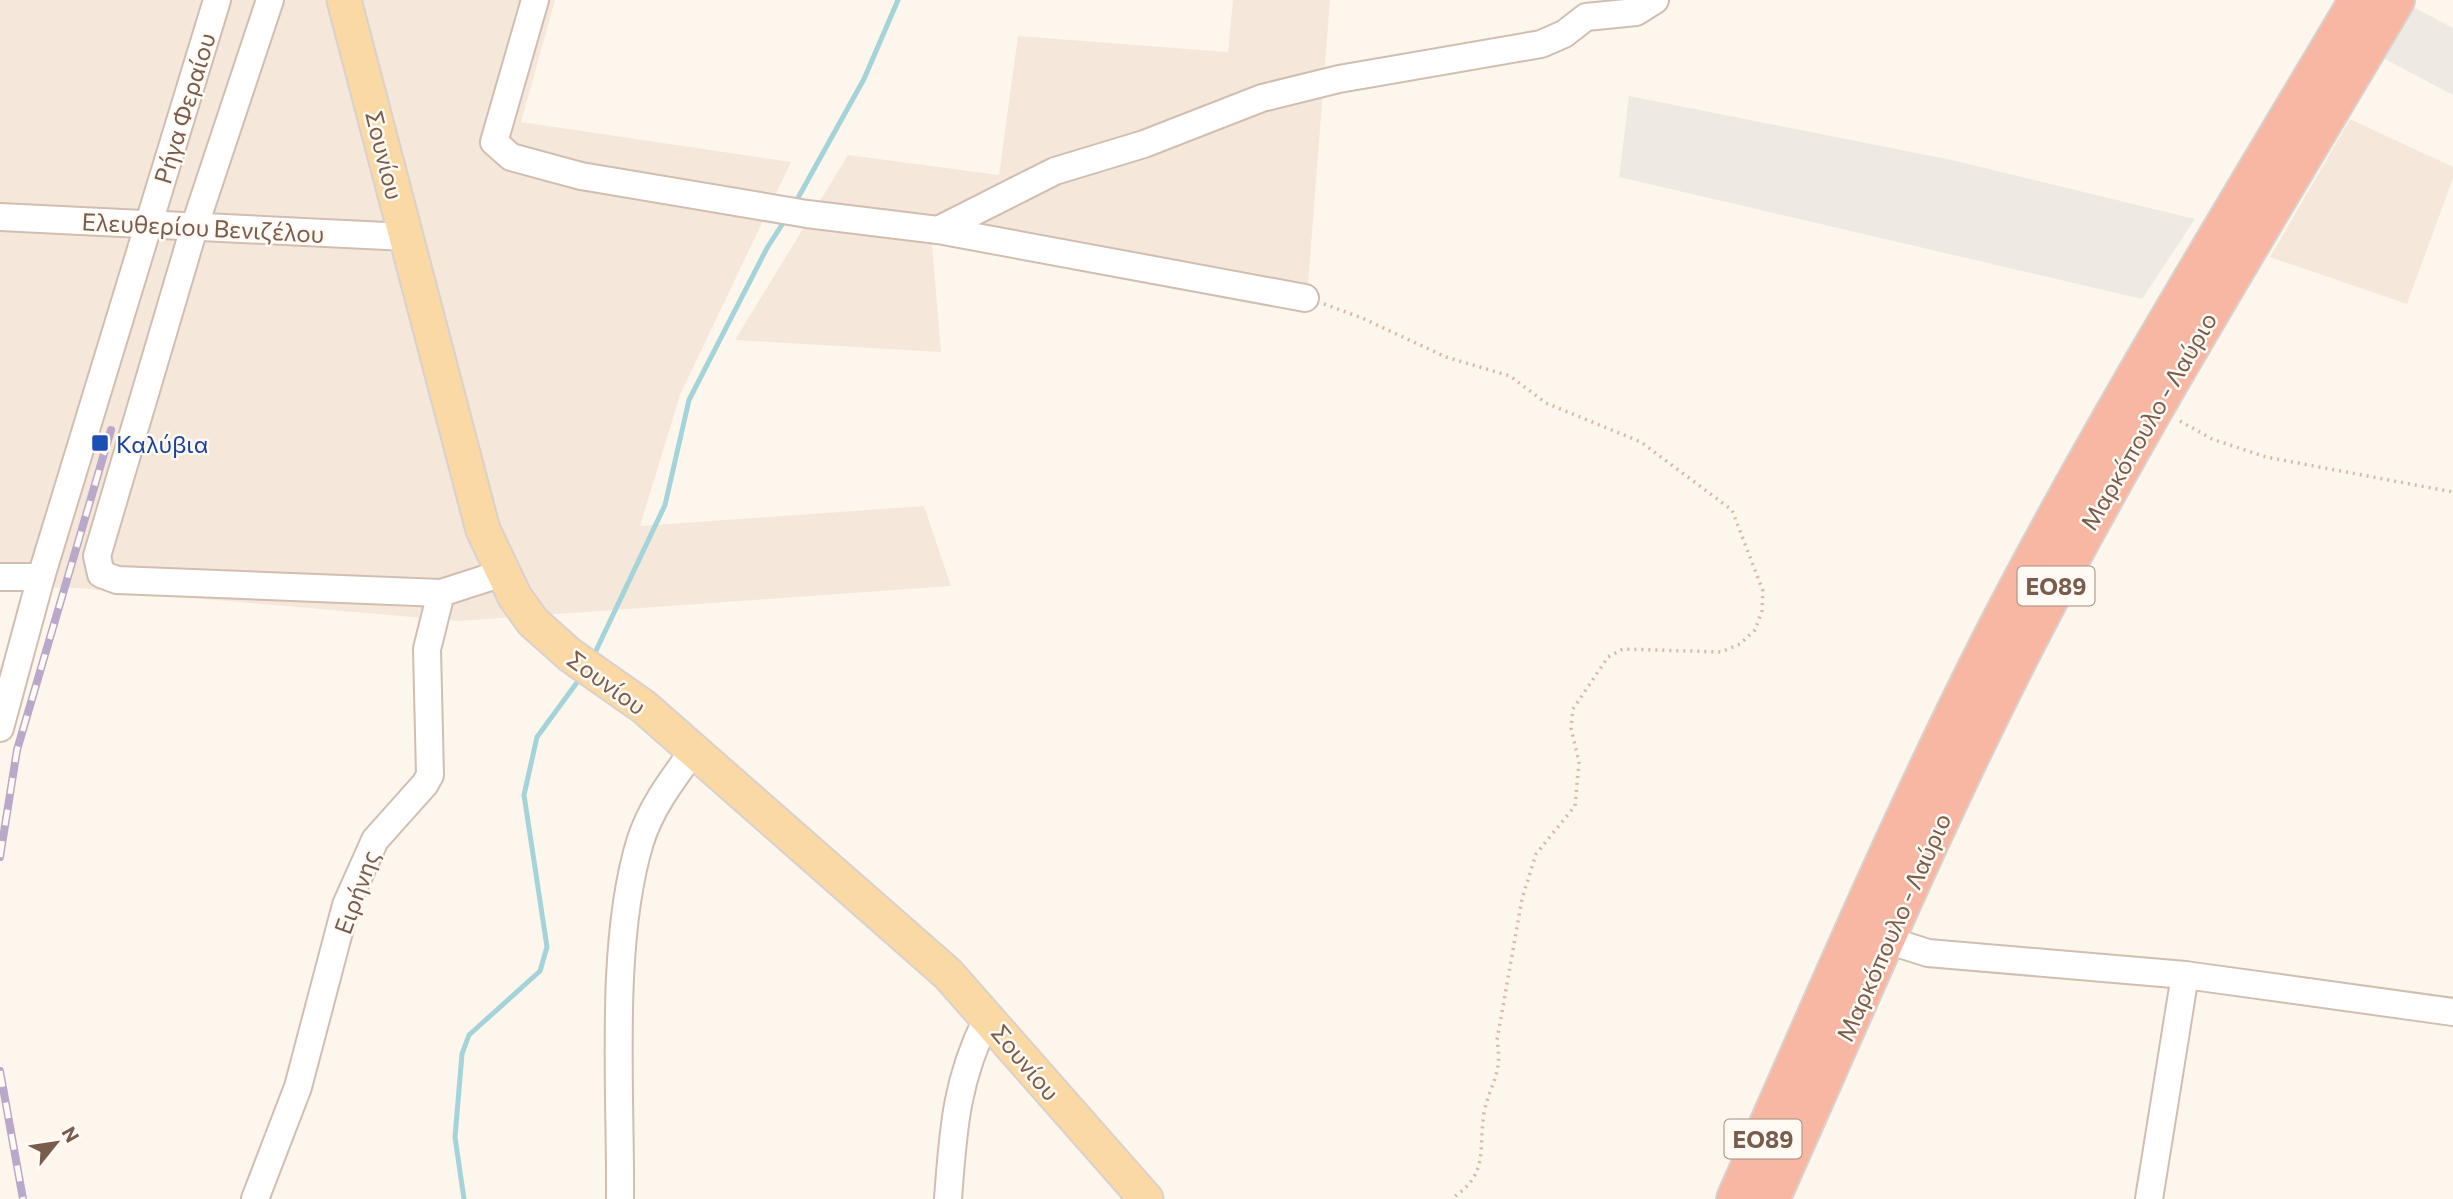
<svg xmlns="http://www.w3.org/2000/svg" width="2453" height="1199" font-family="Commissioner,sans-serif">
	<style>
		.residential { fill: #f5e8da }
		.industrial { fill: #efe9e4 }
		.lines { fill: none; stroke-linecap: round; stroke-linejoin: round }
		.stream { stroke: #a5d3da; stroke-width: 5 }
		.minor-casing { stroke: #d1beb0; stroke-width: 30 }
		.major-casing { stroke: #dad1cd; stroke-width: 37 }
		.highway-casing { stroke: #dad1cd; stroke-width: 42 }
		.path { stroke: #d9b8a5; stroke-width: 3.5; stroke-dasharray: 2 5; stroke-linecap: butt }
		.minor { stroke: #fff; stroke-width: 26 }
		.major { stroke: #fbd9a5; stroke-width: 33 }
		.highway { stroke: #f7b7a3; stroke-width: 38 }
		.rail-casing { stroke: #b9a8c9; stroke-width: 8 }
		.rail { stroke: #fffaf3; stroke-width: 5; stroke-dasharray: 16; stroke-linecap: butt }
		.transit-dot { fill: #1a4fb4; stroke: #fffaf3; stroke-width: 2.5 }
		.labels { text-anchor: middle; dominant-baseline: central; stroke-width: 5; stroke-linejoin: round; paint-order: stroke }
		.shield { fill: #fffaf3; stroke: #a28b7f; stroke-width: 2 }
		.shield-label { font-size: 23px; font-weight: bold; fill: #7a5c4d }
		.street-label { font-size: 24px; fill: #7a5c4d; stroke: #fffaf3 }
		.transit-label { font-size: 24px; fill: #164399; stroke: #fffaf3; text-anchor: start }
	</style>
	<rect width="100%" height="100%" fill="#fdf6ec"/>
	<g class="residential">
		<path d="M0,0H555L521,122L791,162L680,395L640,526L924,506L951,586L458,621L77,588L0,586Z"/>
		<path d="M1233,0H1330L1308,285L931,232L941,352L735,340L848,155L999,175L1018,36L1228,52Z"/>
		<path d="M2350,119L2453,167V178L2407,304L2270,257Z"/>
	</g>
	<g class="industrial">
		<path d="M2413,7L2453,28V95L2383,58Z"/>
		<path d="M1629,96L1952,160L2195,219L2142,299L1619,177Z"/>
	</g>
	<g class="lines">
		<g class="stream">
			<path d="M794,205L864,79L898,0"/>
			<path d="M593,657L665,505L689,400L767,248L785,220"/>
			<path d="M464,1199L455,1137L462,1054L469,1035L540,971L547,947L524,795L537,737L581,677"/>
		</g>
		<g class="minor-casing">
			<g id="minor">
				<path d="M270,0L194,228L97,556L101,574L117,580L441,593L503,573"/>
				<path d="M535,0L494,142L511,157L581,176L807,214L938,230L1305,298"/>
				<path d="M0,217L406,237"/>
				<path d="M938,230L1055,171L1144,144L1262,98L1339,79L1541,44L1564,34L1586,17L1636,12L1655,0"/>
				<path d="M0,577H41"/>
				<path d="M0,728L41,577L217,0"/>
				<path d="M1887,940L1928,953L2185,975L2453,1012"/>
				<path d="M255,1199L298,1087L346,905L375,840L425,784L430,775L427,649L441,593"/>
				<path d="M620,1199C621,1090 609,945 640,842C651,807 672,780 694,750"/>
				<path d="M948,1199C953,1131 956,1079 988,1017"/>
				<path d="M2149,1199L2185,975"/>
			</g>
		</g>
		<g class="major-casing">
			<path id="major" d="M344,0L483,530L515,597L533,622L570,655L644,707L948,974L1146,1199"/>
		</g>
		<g class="highway-casing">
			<g id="highway">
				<path d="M1736,1199C1823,1003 1907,803 2006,612C2115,403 2239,203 2359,0"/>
				<path d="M1770,1199C1856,1007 1938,811 2035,625C2146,412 2273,207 2395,0"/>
			</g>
		</g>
		<g class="path">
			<path d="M1324,304L1362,318L1446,357L1510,376L1546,403L1641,442L1732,510L1763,591L1762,611L1755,630L1740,644L1721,652L1623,649L1608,657L1573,709L1571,728L1579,762L1575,806L1536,854L1522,899L1497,1040C1503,1076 1490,1082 1484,1113C1478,1150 1490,1174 1451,1199"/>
			<path d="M2180,421L2212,439L2266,457L2453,492"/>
		</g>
		<use href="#minor" class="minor"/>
		<use href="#major" class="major"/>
		<use href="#highway" class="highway"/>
		<g class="rail-casing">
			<g id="rail">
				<path d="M0,857L17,750L111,430"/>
				<path d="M0,1071L23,1199"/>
			</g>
		</g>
		<use href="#rail" class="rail"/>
	</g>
	<rect class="transit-dot" x="91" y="434" width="18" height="18" rx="3.5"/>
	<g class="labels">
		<g class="shield">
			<rect x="2017.5" y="566.5" width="77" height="39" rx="5"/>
			<rect x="1724.5" y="1119.5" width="77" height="39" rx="5"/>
		</g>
		<g class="shield-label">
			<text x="2056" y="586">ΕΟ89</text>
			<text x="1763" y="1139">ΕΟ89</text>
		</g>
		<g class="street-label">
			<text transform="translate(184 108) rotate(-73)">Ρήγα Φεραίου</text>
			<text transform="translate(385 155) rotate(76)">Σουνίου</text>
			<text transform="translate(203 227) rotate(3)">Ελευθερίου Βενιζέλου</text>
			<text transform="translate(2148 421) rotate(-60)">Μαρκόπουλο - Λαύριο</text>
			<text transform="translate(607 682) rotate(36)">Σουνίου</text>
			<text transform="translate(356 892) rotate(-70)">Ειρήνης</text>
			<text transform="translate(1893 927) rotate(-66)">Μαρκόπουλο - Λαύριο</text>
			<text transform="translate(1026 1062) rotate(50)">Σουνίου</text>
		</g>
		<g class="transit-label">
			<text x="116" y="443">Καλύβια</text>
		</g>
	</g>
	<g transform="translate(56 1143) rotate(60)" stroke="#fffaf3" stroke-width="5" paint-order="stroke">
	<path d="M0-5L12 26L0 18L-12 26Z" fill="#7a5c4d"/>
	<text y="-10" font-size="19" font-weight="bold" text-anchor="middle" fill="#7a5c4d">N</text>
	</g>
</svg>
